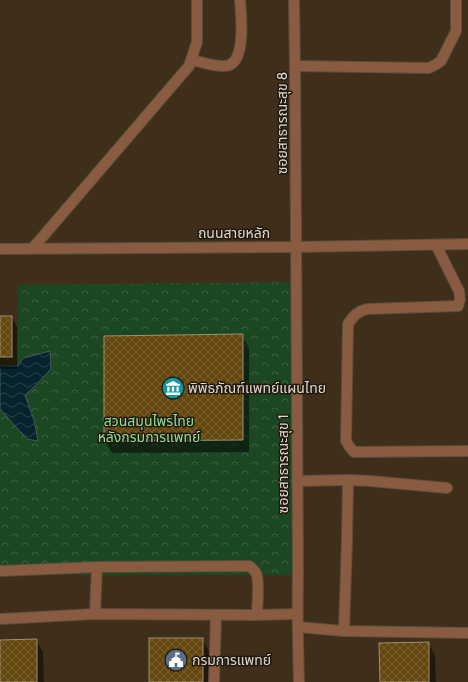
<svg xmlns="http://www.w3.org/2000/svg" width="468" height="682" font-family="Cabin,'Noto Sans Thai',sans-serif">
	<style>
		.forest { fill: url(#forest-crowns) }
		.water { fill: url(#water-waves); stroke: #48595d }
		.shadow { fill: #0007 }
		.building { fill: url(#building-cross-hatch); stroke: #9f8f75 }
		.lines { fill: none; stroke-linecap: round; stroke-linejoin: round }
		.lane-casing { stroke: #5c4d3a; stroke-width: 12 }
		.street-casing { stroke: #5c4d3a; stroke-width: 12 }
		.lane { stroke: #895c41; stroke-width: 10 }
		.street { stroke: #895c41; stroke-width: 10 }
		.labels { text-anchor: middle; dominant-baseline: central; stroke-width: 3; stroke-linejoin: round; paint-order: stroke }
		.street-label { font-size: 14px; fill: #e1d6ca; stroke: #20190f }
		.poi-label { font-size: 14px; fill: #e1d6ca; stroke: #20190f; text-anchor: start }
		.park-label { font-size: 14px; fill: #8ee096; stroke: #20190f }
	</style>
	<defs>
		<pattern id="forest-crowns" width="20" height="18" patternUnits="userSpaceOnUse"><rect width="20" height="18" fill="#1c4723"/><path d="M2 6a3 3 0 1 1 6 0M12 15a3 3 0 1 1 6 0" fill="none" stroke="#3d6142"/></pattern>
		<pattern id="water-waves" width="16" height="10" patternUnits="userSpaceOnUse"><rect width="16" height="10" fill="#06242e"/><path d="M0 5q4-4 8 0t8 0" fill="none" stroke="#2a434b"/></pattern>
		<pattern id="building-cross-hatch" width="8" height="8" patternUnits="userSpaceOnUse"><rect width="8" height="8" fill="#64470f"/><path d="M0 0l8 8M0 8l8-8" fill="none" stroke="#7a6131"/></pattern>
	</defs>
	<rect width="100%" height="100%" fill="#3f2f1a"/>
	<path class="forest" d="M290,282L295,438L294,575H0V366L18,365V285Z"/>
	<path class="water" d="M50,351L51,369L35,386L25,395L34,420L38,441L27,439L0,409V366H18L23,358Z"/>
	<g class="shadow">
		<path d="M0,317H12L17,327V369H0Z"/>
		<path d="M242,335L249,348V452L112,453L105,441V337Z"/>
		<path d="M202,639L209,651V682H150Z"/>
		<path d="M36,640L43,652L44,682H0V641Z"/>
		<path d="M428,643L435,655L436,682H381Z"/>
	</g>
	<g class="building">
		<rect x="0" y="316" width="12" height="41"/>
		<path d="M243,334V440L104,441V336Z"/>
		<rect x="149" y="638" width="54" height="44"/>
		<path d="M37,639V682H0V640Z"/>
		<path d="M429,642V682H380L379,643Z"/>
	</g>
	<g class="lines">
		<g class="lane-casing">
			<g id="lane">
				<path d="M192,60C200,62 217,67 225,66C247,65 241,15 240,0"/>
				<path d="M295,66L429,68L435,65L441,61L456,31V0"/>
				<path d="M436,245L459,291L460,299L458,306L367,309C357,312 354,315 348,324L346,441L349,446L354,452L468,451"/>
				<path d="M33,248L189,66L197,42V0"/>
				<path d="M297,481L348,480"/>
				<path d="M0,571L97,567L249,566C252,568 254,570 256,573C260,581 257,605 257,615L95,614L0,619"/>
				<path d="M95,614L97,567"/>
				<path d="M257,615L297,614"/>
				<path d="M298,627L344,631L468,633"/>
				<path d="M344,631L347,539L348,480L370,481L447,488"/>
				<path d="M214,682L216,615"/>
			</g>
		</g>
		<g class="street-casing">
			<g id="street">
				<path d="M294,0L295,66L298,576C297,611 298,647 299,682"/>
				<path d="M0,249L296,247L468,244"/>
			</g>
		</g>
		<use href="#lane" class="lane"/>
		<use href="#street" class="street"/>
	</g>
	<defs>
		<g id="museum-disc" transform="scale(1.15)"><circle r="9.5" fill="#0f9aa8" stroke="#20190f"/><path d="M0-6L6-3V-2H-6V-3ZM-5-1h2V3h-2ZM-1-1h2V3h-2ZM3-1h2V3H3ZM-6 4H6V6H-6Z" fill="#fff"/></g>
		<g id="civic-disc" transform="scale(1.15)"><circle r="9.5" fill="#5c6f8a" stroke="#20190f"/><path d="M-.6-6.5H3V-4.5H.6V-3L4-1V1h2V6H-6V1h2V-1L-.6-3ZM-1.2 2.5V6h2.4V2.5Z" fill="#fff"/></g>
	</defs>
	<g fill-rule="evenodd">
		<use href="#museum-disc" x="173" y="388"/>
		<use href="#civic-disc" x="176" y="660"/>
	</g>
	<g class="labels">
		<g class="street-label">
			<text transform="translate(282 123) rotate(-90)">ซอยสาธารณะสุข 8</text>
			<text x="234" y="233">ถนนสายหลัก</text>
			<text transform="translate(283 464) rotate(-90)">ซอยสาธารณะสุข 1</text>
		</g>
		<g class="poi-label">
			<text x="188" y="388">พิพิธภัณฑ์แพทย์แผนไทย</text>
			<text x="192" y="660">กรมการแพทย์</text>
		</g>
		<g class="park-label">
			<text x="149" y="421">สวนสมุนไพรไทย<tspan x="149" dy="16">หลังกรมการแพทย์</tspan></text>
		</g>
	</g>
</svg>
